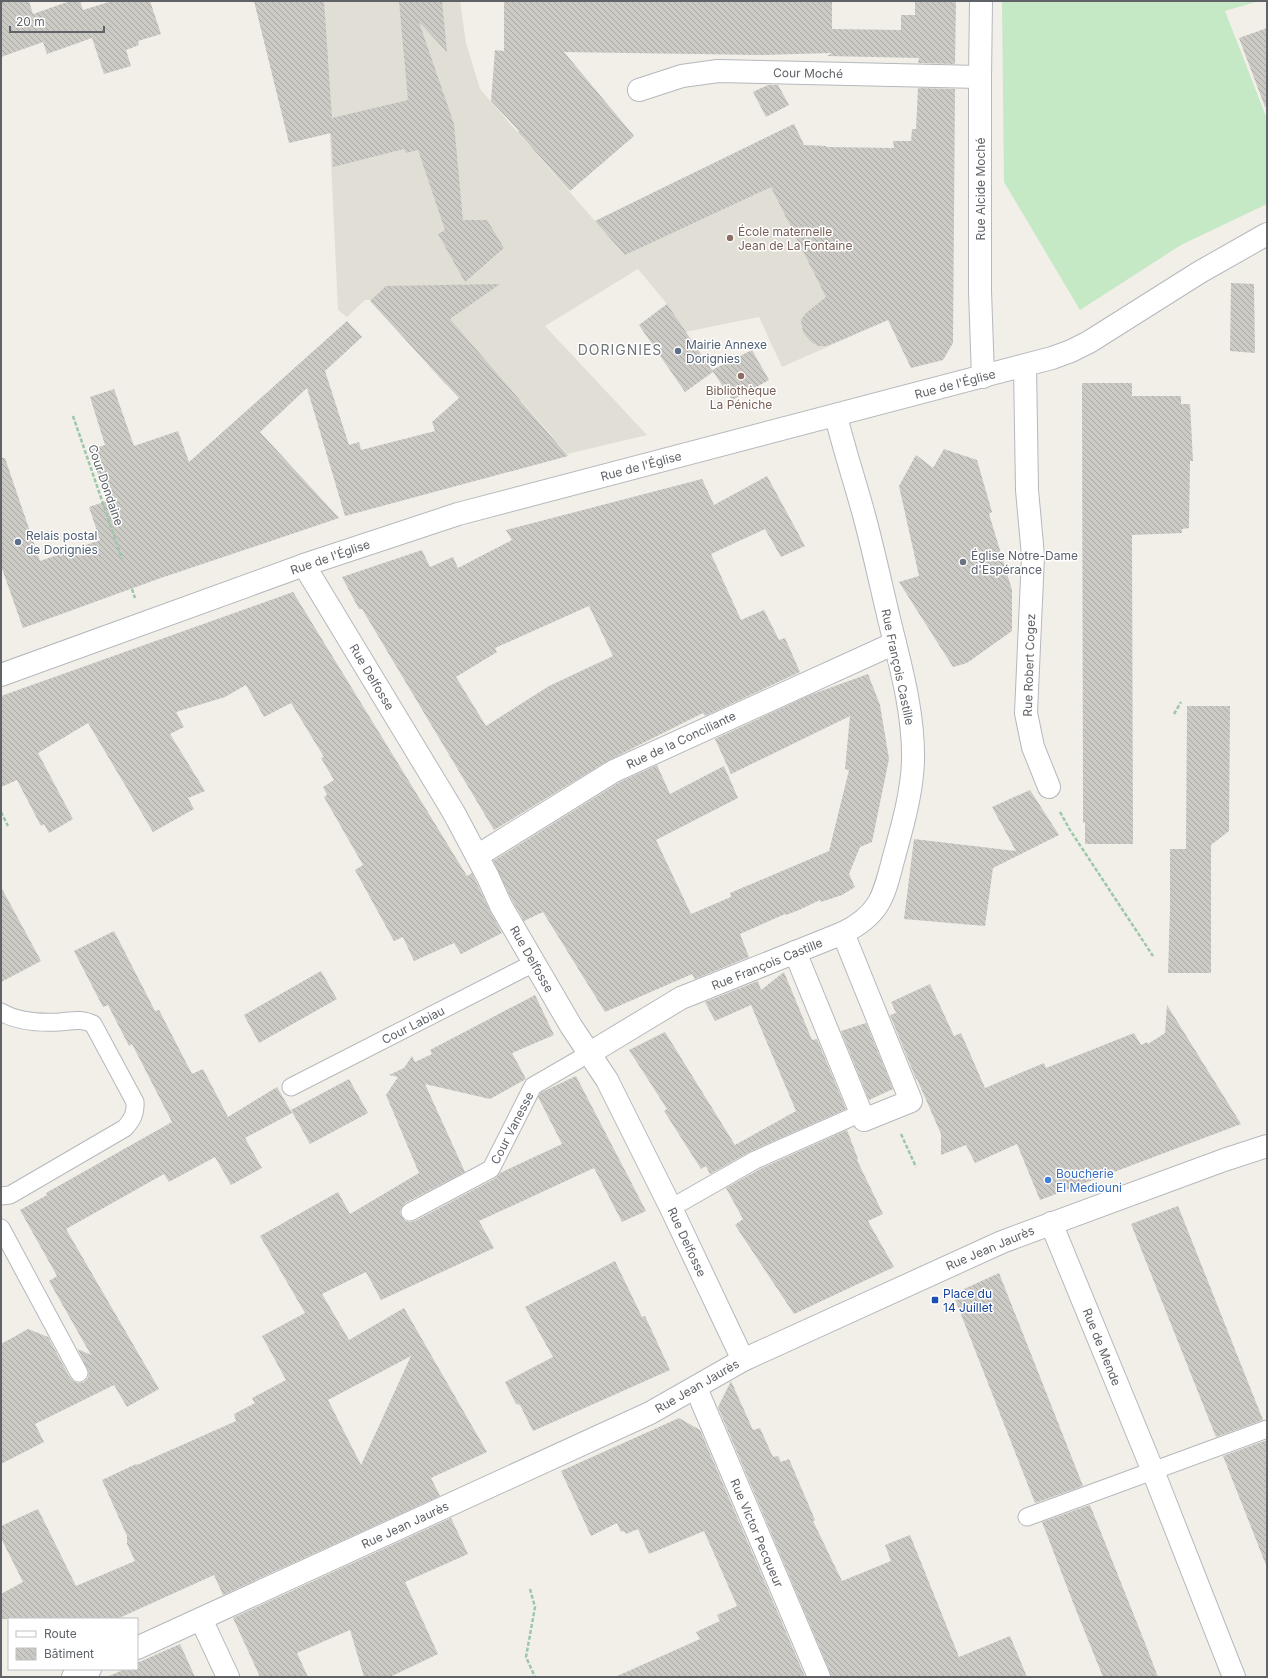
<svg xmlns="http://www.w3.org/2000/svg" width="1268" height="1678" font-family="Inter,sans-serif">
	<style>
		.education { fill: #e1ded6 }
		.grass { fill: #c5e8c5 }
		.building { fill: url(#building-back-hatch); fill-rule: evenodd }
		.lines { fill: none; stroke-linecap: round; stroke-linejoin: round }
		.service-casing { stroke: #b5b8bc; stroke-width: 19 }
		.minor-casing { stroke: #b5b8bc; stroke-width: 24 }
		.tertiary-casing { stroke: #b5b8bc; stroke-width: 24 }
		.path { stroke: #9cc7a9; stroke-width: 2.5; stroke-dasharray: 4 2; stroke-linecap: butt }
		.service { stroke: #fff; stroke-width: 17 }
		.minor { stroke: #fff; stroke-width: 22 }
		.tertiary { stroke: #fff; stroke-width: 22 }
		.education-dot { fill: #8d6e63; stroke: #fff; stroke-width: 1.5 }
		.service-dot { fill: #5c6f8a; stroke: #fff; stroke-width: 1.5 }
		.worship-dot { fill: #6b7280; stroke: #fff; stroke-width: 1.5 }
		.shop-dot { fill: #3f7fe0; stroke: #fff; stroke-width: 1.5 }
		.transit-dot { fill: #1a4fb4; stroke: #fff; stroke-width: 1.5 }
		.labels { text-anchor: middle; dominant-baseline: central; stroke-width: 3; stroke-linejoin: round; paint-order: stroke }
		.street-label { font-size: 12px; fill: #5f6368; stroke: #fff }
		.education-label { font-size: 12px; fill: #785e54; stroke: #fff; text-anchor: start }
		.service-label { font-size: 12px; fill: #4e5e75; stroke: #fff; text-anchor: start }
		.worship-label { font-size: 12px; fill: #5b616d; stroke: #fff; text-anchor: start }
		.shop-label { font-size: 12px; fill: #366cbe; stroke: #fff; text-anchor: start }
		.transit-label { font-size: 12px; fill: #164399; stroke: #fff; text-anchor: start }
		.quarter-label { font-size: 14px; letter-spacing: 1px; fill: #70757a; stroke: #fff }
	</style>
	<defs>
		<pattern id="building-back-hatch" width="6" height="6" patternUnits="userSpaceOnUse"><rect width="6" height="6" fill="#cccac5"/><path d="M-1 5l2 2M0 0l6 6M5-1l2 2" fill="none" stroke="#a9a8a4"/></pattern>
	</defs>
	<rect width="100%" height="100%" fill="#f1efe8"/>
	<path class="education" d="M322,1H460L466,43L480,89L595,221L794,124L888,320L782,367L759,317L685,332L667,304L638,269L545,326L647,435L567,454L521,400L502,416L445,384L370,300H365L347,317L338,310L329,119Z"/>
	<path class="grass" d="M1002,1H1259L1225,11L1267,119V204L1181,245L1080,310L1004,182Z"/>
	<g class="building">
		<path d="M1,1H29L33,14L70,1H80L83,10L112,1H150L161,34L138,41L139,45L126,50L131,66L104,74L92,38L47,54L43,42L1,57Z"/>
		<path d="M254,1H324L332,118L408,100L399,1H442L447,52L419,22L454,124L463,220H487L504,248L465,282L438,234L445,230L418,150L406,153L404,149L333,167L331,133L289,143Z"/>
		<path d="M504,1H832V29L901,30V15H915V1H956L955,64L918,63L919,58L827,56L832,53H831L761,55L564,52L634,136L570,191L518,132L519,131L491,101L495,50L504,51Z"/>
		<path d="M1267,28V107H1265L1239,38Z"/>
		<path d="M768,85H778L789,105L766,117L753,92Z"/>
		<path d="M918,88L955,89L953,343L943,360L911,368L888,320L827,346H818L810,341L803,332L801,320L806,313L826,297L771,187L625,255L595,221L794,124L804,145L826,146V147L894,148L893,141H911L912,129H916Z"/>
		<path d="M1231,283L1254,284L1255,353L1230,351Z"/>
		<path d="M500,284L450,319L568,456L345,516L307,388L260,432L339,518L158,579L23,628L1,566V458H5L40,561L100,540L89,507L107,501L90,450L105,445L90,397L114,389L134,446L178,431L189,462L347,321L362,337L325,371L349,445L359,442L361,450L435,431L432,422L459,398L370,301L386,286Z"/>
		<path d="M667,304L713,372L685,392L639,325Z"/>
		<path d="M752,350L769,380L732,400L712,370Z"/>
		<path d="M1082,383H1132V396H1181V404H1190L1193,461H1190L1189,528L1182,529V533L1132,535L1133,844H1085V822L1083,823Z"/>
		<path d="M944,449L977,460L992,512L989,514L1012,590V631L967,663L953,667L899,582L919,576L899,486L916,455L933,468Z"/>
		<path d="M767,476L805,546L781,557L765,529L711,554L741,620L764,610L779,640L785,638L800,672L705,716L703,713L609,760L494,830L362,609H359L342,577L422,550L430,567L453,557L458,568L512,540L506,530L702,479L714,505ZM589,606L613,656L549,686L486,726L456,677L497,652L495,648Z"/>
		<path d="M293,592L467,876L472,873L490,911L502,933L461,954L454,943L414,961L403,937L394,941L355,870L363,865L324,797L327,795L323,787L334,780L321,758L324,757L291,703L264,717L246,685L225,697L176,712L184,727L170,734L205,791L188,798L194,809L153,832L88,723L38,753L73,819L49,833L44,824L41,826L17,780L1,787V696Z"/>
		<path d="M868,674L880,705L889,759L872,842L860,847L849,874L855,887L842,895L821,902L820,900L799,910L786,915L785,914L740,934L749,957L695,979L692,974L605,1012L543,912L524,921L512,900L493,861L620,782L657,765L670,794L724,766L738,798L656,840L691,914L731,897L730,893L829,851L849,770L845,769L850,716L731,774L715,739L810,695Z"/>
		<path d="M1187,706H1230L1229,831L1211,845V973H1168L1170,909V849H1186Z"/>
		<path d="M1030,790L1059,835L993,868L985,926L904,919L914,839L1016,851L992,807Z"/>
		<path d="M1,887L41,961L1,982Z"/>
		<path d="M114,931L155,1011L159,1010L192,1074L203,1069L228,1117L277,1087L292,1113L245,1138L262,1168L231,1185L215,1157L169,1182L164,1174L66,1229L159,1389L127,1407L114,1385L35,1424L44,1442L1,1464V1344L28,1329L48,1337L70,1378L73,1381L78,1383L84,1382L88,1378L89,1373L78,1349L91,1355L49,1281L57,1276L20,1210L47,1195L46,1193L172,1122L132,1044L129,1046L108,1005L103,1007L74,951Z"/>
		<path d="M321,971L337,999L259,1043L244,1015Z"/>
		<path d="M784,972L812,1040L817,1039L846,1109L751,1151L710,1174L706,1166L701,1169L664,1111L667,1109L629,1050L665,1032L735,1145L796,1111L751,1005L715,1021L705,1002L758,981L761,990Z"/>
		<path d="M930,984L954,1036L961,1033L985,1088L1044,1063L1046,1068L1134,1033L1141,1045L1147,1042L1148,1044L1165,1033L1167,1005L1241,1124L1040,1200L1017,1144L975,1163L966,1145L941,1155V1134L917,1079H916L890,1015L896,1013L891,1002Z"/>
		<path d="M535,995L554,1035L512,1053L526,1079L490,1099L425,1084L465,1172L405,1203L400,1211L401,1216L405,1221L410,1222L415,1221L496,1178L500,1173L562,1144L538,1097L540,1093L576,1076L646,1211L622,1222L594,1168L479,1221L494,1248L381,1300L366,1272L322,1294L349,1340L404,1308L487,1452L431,1478L440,1496L223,1595L214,1575L117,1619H1V1594L23,1582L1,1538V1526L38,1509L76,1586L135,1561L127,1544V1536L102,1480L136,1464L137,1465L236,1421L234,1414L255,1403L252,1398L286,1380L262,1336L305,1313L260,1236L338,1192L350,1214L419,1173L386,1095L398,1077L389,1075L404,1068L412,1056L415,1062L432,1054L430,1050ZM411,1356L361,1465L328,1400Z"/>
		<path d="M866,1023L893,1089L869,1100L841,1031Z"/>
		<path d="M349,1079L368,1113L310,1144L291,1110Z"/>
		<path d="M847,1130L858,1159L857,1160L883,1214L868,1221L894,1267L794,1314L735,1225L743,1219L726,1188L760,1169Z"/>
		<path d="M1178,1206L1263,1420L1216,1437L1131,1224Z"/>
		<path d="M615,1261L642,1317L645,1316L670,1370L533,1431L520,1405L516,1404L505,1382L553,1357L525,1307Z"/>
		<path d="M999,1273L1083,1486L1035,1503L953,1294Z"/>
		<path d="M731,1381L753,1430L760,1428L773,1457L778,1456L781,1462L789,1459L815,1520L813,1521L842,1581L891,1561L885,1545L910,1535L959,1657L1010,1636L1027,1677H831L830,1672L718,1407Z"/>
		<path d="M679,1418L700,1430L805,1677H615L700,1639L696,1632L720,1621L717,1615L737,1606L704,1531L649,1554L638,1529L626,1534L624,1531L621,1532L617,1523L591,1536L561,1471Z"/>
		<path d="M1267,1440V1565H1266L1223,1456Z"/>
		<path d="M1090,1505L1143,1638L1158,1677H1103L1074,1605L1042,1522Z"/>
		<path d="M451,1518L468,1554L405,1582L438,1654L390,1677H364L350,1630L297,1653L308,1677H260L233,1618Z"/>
		<path d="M180,1644L195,1677H107L125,1669H137V1663Z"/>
	</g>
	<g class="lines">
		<g class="service-casing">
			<g id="service">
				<path d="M1,1012C18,1022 40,1023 59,1022C72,1021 81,1018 93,1024L135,1102C136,1113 132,1120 125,1128L10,1195L1,1196"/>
				<path d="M291,1087L534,963"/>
				<path d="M671,1208L755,1160L861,1113"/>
				<path d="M410,1212L491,1169L533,1086L590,1053"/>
				<path d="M1,1228L79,1373"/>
				<path d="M1027,1517L1267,1429"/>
			</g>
		</g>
		<g class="minor-casing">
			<g id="minor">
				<path d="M981,1L980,77V291L983,377"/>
				<path d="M639,90L682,76L718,71L980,77"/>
				<path d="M1025,366L1027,490L1033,556L1026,713L1033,747L1049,787"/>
				<path d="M304,565L454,813L488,877L501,906L571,1026L607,1080L671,1208L743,1360"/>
				<path d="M477,856L614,771L895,643"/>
				<path d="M795,952L864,1120L911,1101L843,933"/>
				<path d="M590,1053L681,998L843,933C883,913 884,893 895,853C903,824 912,792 913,761C914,716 902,671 891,627C882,590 874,552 864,515C855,482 844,449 836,416"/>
				<path d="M1051,1223L1153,1471L1234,1677"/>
				<path d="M696,1388L819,1677"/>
				<path d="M201,1619L228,1677"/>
				<path d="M137,1648L650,1413L743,1360L1002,1242L1224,1160L1267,1146"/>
				<path d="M73,1677L90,1669"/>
			</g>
		</g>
		<g class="tertiary-casing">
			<path id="tertiary" d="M1,675L304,565L458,514L1052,358L1071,351L1089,342L1200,272L1267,234"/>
		</g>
		<g class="path">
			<path d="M73,416L122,559"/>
			<path d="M132,589L135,598"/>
			<path d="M1174,714L1181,702"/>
			<path d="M1,812L8,826"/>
			<path d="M1060,812L1070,830L1153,956"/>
			<path d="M901,1134L916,1167"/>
			<path d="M530,1589L535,1607L526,1657L535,1677"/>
		</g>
		<use href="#service" class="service"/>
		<use href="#minor" class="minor"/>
		<use href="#tertiary" class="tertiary"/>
	</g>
	<g class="education-dot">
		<circle cx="730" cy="238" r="4"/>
		<circle cx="741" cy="376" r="4"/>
	</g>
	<g class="service-dot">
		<circle cx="678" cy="351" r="4"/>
		<circle cx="18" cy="542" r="4"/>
	</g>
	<circle class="worship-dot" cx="963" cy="562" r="4"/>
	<circle class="shop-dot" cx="1048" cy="1180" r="4"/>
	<rect class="transit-dot" x="931" y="1296" width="8" height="8" rx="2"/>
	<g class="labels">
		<g class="street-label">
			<text transform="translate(808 73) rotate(1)">Cour Moché</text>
			<text transform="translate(980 189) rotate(-90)">Rue Alcide Moché</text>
			<text transform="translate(955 384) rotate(-15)">Rue de l'Église</text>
			<text transform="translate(641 466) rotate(-15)">Rue de l'Église</text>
			<text transform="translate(106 485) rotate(71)">Cour Dondaine</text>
			<text transform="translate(330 557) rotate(-19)">Rue de l'Église</text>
			<text transform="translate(1029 665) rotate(-88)">Rue Robert Cogez</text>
			<text transform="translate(898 667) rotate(78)">Rue François Castille</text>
			<text transform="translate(372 677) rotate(59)">Rue Delfosse</text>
			<text transform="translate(681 740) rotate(-25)">Rue de la Conciliante</text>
			<text transform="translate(532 959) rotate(60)">Rue Delfosse</text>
			<text transform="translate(767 964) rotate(-22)">Rue François Castille</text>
			<text transform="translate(413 1025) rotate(-27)">Cour Labiau</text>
			<text transform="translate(512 1128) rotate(-63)">Cour Vanesse</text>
			<text transform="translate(687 1242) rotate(65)">Rue Delfosse</text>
			<text transform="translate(990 1248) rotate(-23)">Rue Jean Jaurès</text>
			<text transform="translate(1102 1347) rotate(68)">Rue de Mende</text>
			<text transform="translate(697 1386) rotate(-30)">Rue Jean Jaurès</text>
			<text transform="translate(405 1525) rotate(-25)">Rue Jean Jaurès</text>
			<text transform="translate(757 1533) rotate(67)">Rue Victor Pecqueur</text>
		</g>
		<g class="education-label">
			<text x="738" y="231">École maternelle<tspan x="738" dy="14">Jean de La Fontaine</tspan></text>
			<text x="741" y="390" text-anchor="middle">Bibliothèque<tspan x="741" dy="14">La Péniche</tspan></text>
		</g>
		<g class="service-label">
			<text x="686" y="344">Mairie Annexe<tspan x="686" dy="14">Dorignies</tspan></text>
			<text x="26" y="535">Relais postal<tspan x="26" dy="14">de Dorignies</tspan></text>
		</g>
		<g class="worship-label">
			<text x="971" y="555">Église Notre-Dame<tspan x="971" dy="14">d'Espérance</tspan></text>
		</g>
		<g class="shop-label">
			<text x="1056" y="1173">Boucherie<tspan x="1056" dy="14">El Mediouni</tspan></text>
		</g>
		<g class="transit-label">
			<text x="943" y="1293">Place du<tspan x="943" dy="14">14 Juillet</tspan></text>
		</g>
		<g class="quarter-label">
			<text x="620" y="349">DORIGNIES</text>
		</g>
	</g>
	<rect width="1268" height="1678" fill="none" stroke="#5f6368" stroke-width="4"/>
	<rect x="8" y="1618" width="130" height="52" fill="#ffffff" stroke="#bfc1c3"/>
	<rect x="16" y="1631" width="20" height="6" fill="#ffffff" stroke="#bfc1c3"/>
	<text x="44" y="1638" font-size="12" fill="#5f6368">Route</text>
	<rect x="16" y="1648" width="20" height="12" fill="url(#building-back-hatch)" stroke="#bfc1c3"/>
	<text x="44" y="1658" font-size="12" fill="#5f6368">Bâtiment</text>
	<path d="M10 26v6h94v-6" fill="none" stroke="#5f6368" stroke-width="2"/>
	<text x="16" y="26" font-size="12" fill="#5f6368" stroke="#ffffff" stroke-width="3" paint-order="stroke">20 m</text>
</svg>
